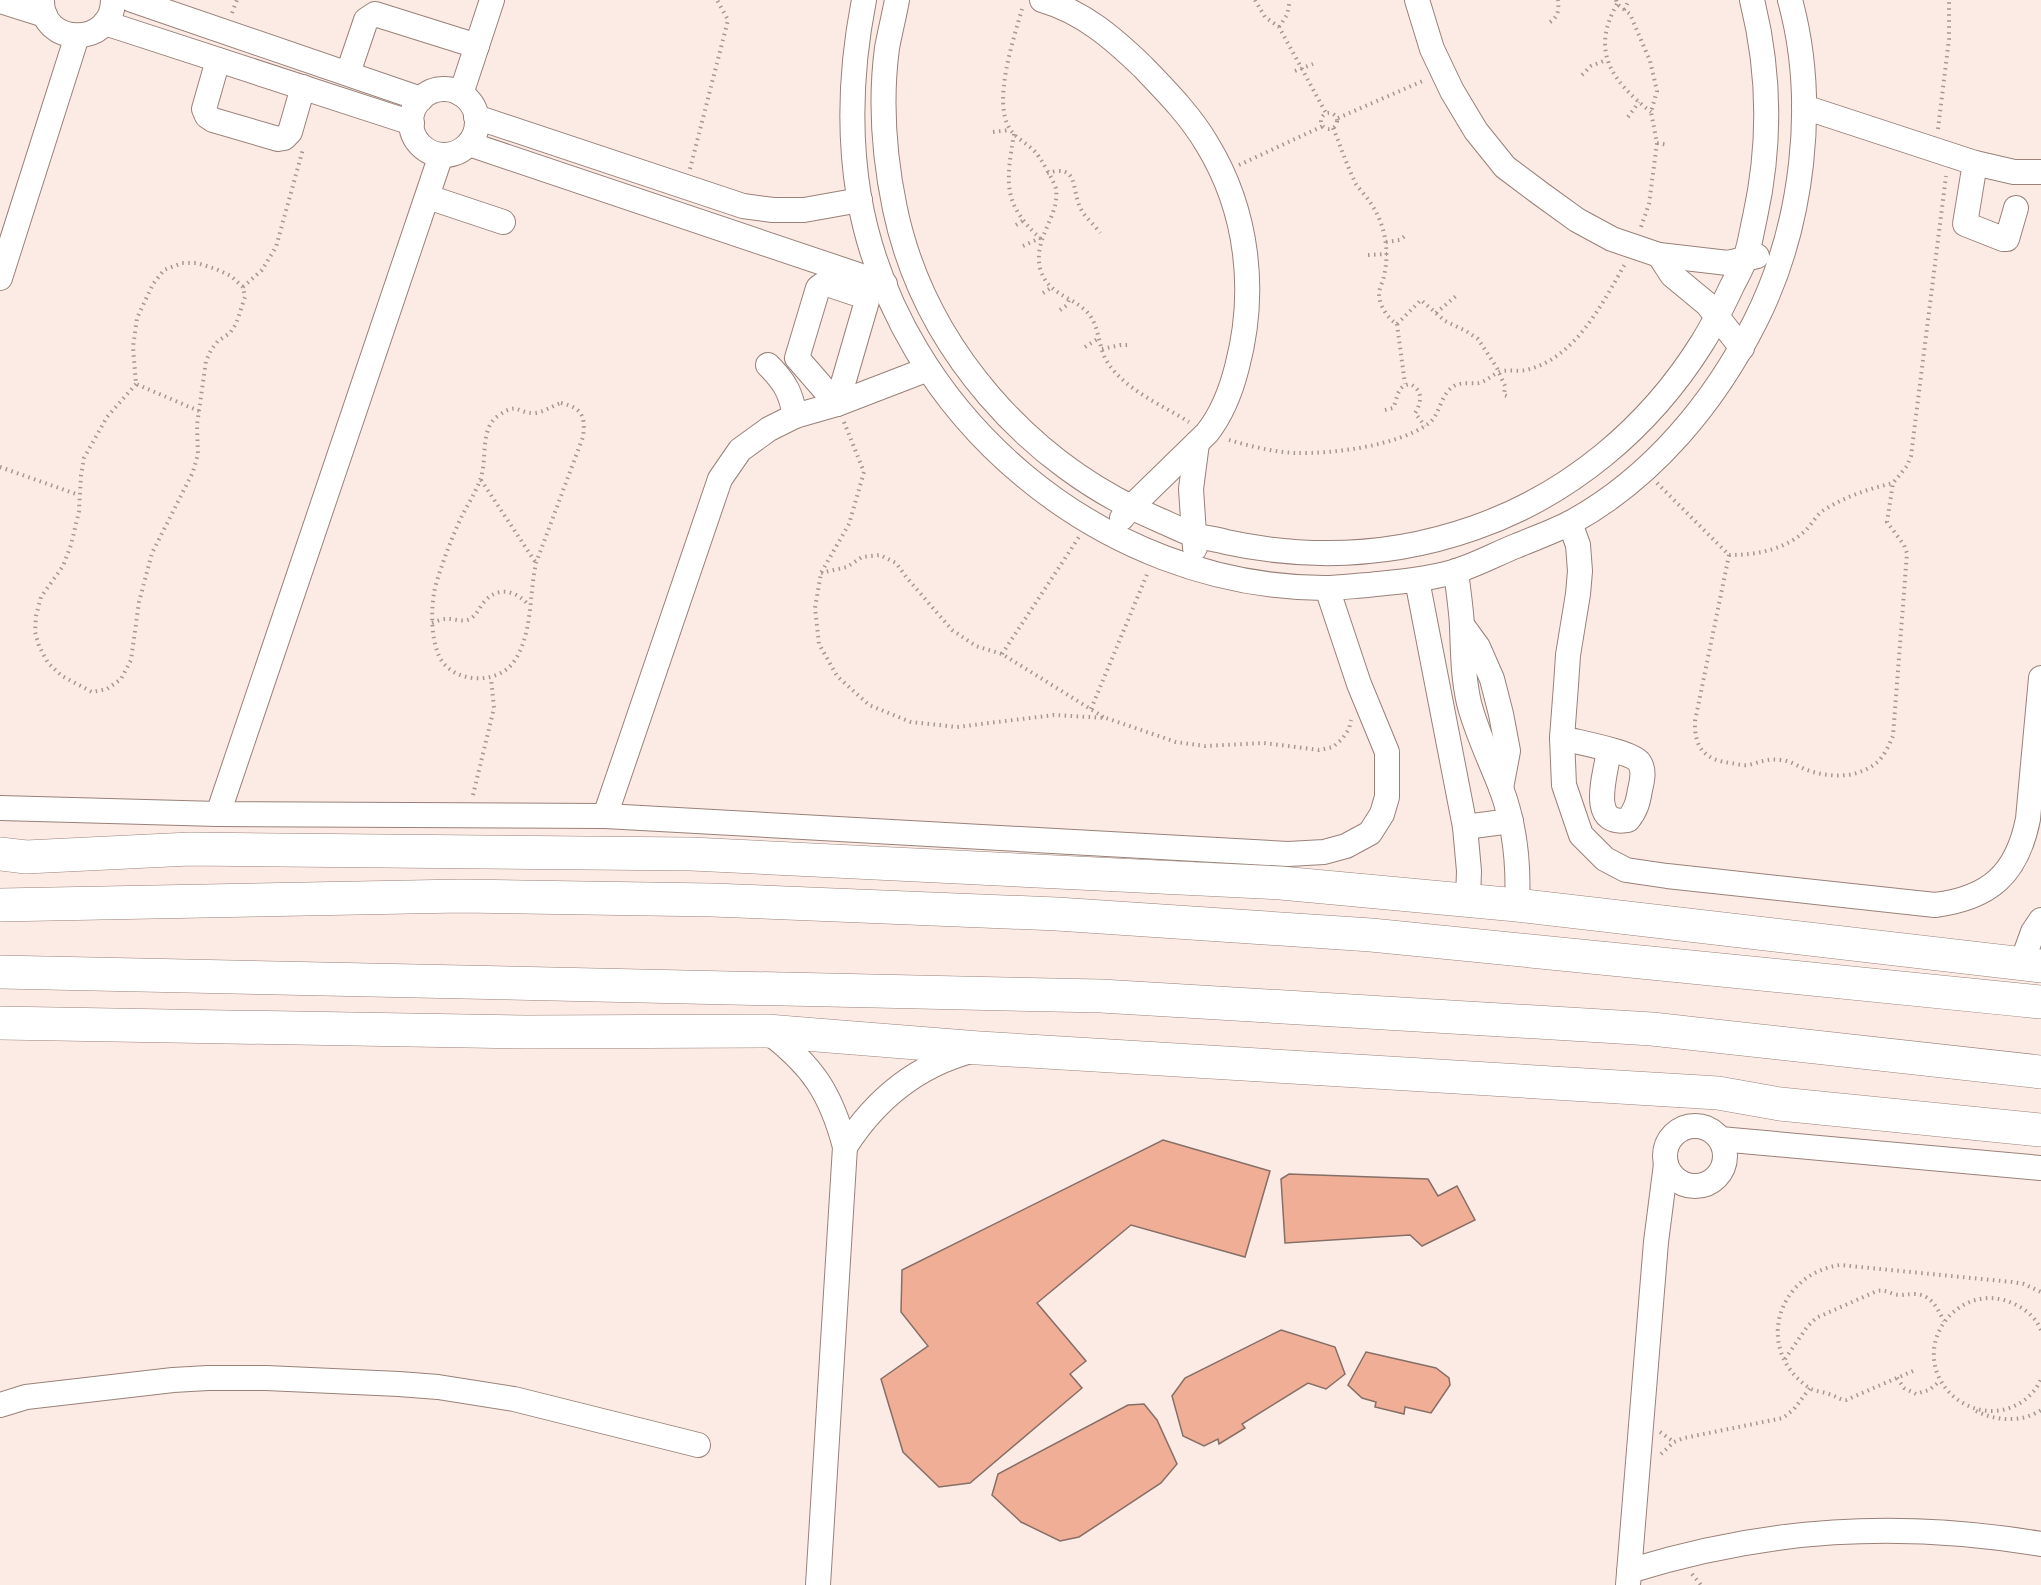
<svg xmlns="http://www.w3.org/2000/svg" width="2041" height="1585" font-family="'PT Serif',serif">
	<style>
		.building { fill: #f1ae96; stroke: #866f66; stroke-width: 1.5 }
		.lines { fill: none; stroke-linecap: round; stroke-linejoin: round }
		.street-casing { stroke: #998178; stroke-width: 26 }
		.secondary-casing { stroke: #998178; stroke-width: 34 }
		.path { stroke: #a59792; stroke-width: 4; stroke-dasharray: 1.5 4.5; stroke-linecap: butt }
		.street { stroke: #fff; stroke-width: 24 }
		.secondary { stroke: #fff; stroke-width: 33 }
	</style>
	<rect width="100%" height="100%" fill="#fcebe5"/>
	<g class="building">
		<path d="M1163,1140L1270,1171L1245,1257L1131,1225L1037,1303L1086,1361L1070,1374L1082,1388L970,1483L939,1487L903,1452L881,1379L928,1346L901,1312L902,1270Z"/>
		<path d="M1289,1174L1428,1179L1438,1196L1457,1186L1475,1220L1422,1246L1410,1235L1285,1243L1281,1179Z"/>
		<path d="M1281,1330L1335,1347L1345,1374L1326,1389L1308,1383L1242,1424L1245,1428L1219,1444L1218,1439L1204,1446L1183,1436L1172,1396L1185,1378Z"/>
		<path d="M1366,1352L1436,1368L1449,1378L1450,1385L1431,1413L1405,1407L1404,1414L1375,1407L1376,1402L1362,1398L1348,1385Z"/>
		<path d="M1144,1404L1157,1420L1177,1464L1161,1483L1079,1537L1060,1541L1021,1522L992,1495L998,1474L1128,1405Z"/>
	</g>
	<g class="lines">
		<g class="street-casing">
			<g id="street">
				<path d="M42,0C41,47 113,47 113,0"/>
				<path d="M132,0L421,99"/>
				<path d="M864,0C851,66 848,131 859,197C898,417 1102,587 1324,588C1338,588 1353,586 1367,585C1396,582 1424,580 1453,572C1474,566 1496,554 1516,546C1535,538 1555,531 1572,522C1653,477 1715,402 1756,320C1803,226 1818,102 1790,0"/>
				<path d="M897,0C894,16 890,32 887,48C880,101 884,156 895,209C924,347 1029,465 1157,519C1169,524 1182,531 1194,535C1205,538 1216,539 1226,542C1309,560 1394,556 1474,528C1569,495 1649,428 1702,343C1714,324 1723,305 1732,286C1737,276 1743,266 1746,256C1750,244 1752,230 1755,217C1771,144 1770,72 1752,0"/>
				<path d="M1042,0C1083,12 1113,38 1143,67C1166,91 1190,115 1207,144C1248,211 1257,292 1237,367C1231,391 1222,414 1207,433L1130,508L1122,518"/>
				<path d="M1417,0L1432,49L1452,91L1476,131L1505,167L1541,194L1577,220L1612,239L1659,255L1728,263L1757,256"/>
				<path d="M0,1L45,15"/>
				<path d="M105,23L412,123"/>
				<path d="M218,60L204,109L207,116L213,120L278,139L284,138L290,132L303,87"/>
				<path d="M348,73L366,20L375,14L477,46"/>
				<circle cx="444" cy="122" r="33"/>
				<path d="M461,94L492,0"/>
				<path d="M1804,107L1975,163L2014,172H2041"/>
				<path d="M476,117L743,206L773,210H804L860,200"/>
				<path d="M469,144L885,284"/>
				<path d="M1975,163L1965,224L2003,239H2007L2016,208"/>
				<path d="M428,197L503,222"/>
				<path d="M1659,255L1672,275L1707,304L1742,348"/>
				<path d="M0,278L77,36"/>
				<path d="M827,284L863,296L867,301L837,404L797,358L818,288L822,285Z"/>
				<path d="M768,365C785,382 791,393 795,416"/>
				<path d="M1570,523L1578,545L1580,571L1578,594L1568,655L1566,685L1562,738L1564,785L1581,835L1605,859L1626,870L1667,876L1935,905C1990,898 2017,874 2028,819L2041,678"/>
				<path d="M1195,548L1191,489L1197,443"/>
				<path d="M1456,571C1458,589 1461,607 1462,626C1463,652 1463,677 1469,703C1477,734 1490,759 1501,788C1515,825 1519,866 1517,905"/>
				<path d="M1417,580L1465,827L1469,871L1468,900"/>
				<path d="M1462,625L1478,647L1492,679L1501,714L1508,751L1501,788"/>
				<path d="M1562,738C1576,742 1632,752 1639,762C1645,770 1642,781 1640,790C1638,802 1636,810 1628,820C1587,827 1606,774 1609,750"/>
				<path d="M0,808L218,814L605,816L1288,854L1324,852L1346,846L1370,833L1382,814L1387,797V752L1359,684L1327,588"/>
				<path d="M218,814L441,155"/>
				<path d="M605,816L720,479L740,450L769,429L795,416L837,404L928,369"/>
				<path d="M1465,827L1511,821"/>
				<path d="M2021,965L2033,932L2041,920"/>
				<path d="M767,1031C812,1065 831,1093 845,1147L818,1585"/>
				<circle cx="1695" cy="1156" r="30"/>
				<path d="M1720,1139L2041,1168"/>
				<path d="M845,1147C875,1100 916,1066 971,1051"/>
				<path d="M0,1405L26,1397L173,1380L208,1378H266L399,1384L438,1387L514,1399L698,1445"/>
				<path d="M1629,1571C1768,1528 1898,1520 2041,1544"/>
				<path d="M1628,1585L1656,1242L1666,1164"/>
			</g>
		</g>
		<g class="secondary-casing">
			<g id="secondary">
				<path d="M0,854L26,857L190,849L691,854L1281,883L1517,905L2041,966"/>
				<path d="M0,905L461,896L712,900L1057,914L1371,935L2041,1002"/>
				<path d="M0,972L1101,996L1652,1029L2041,1072"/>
				<path d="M0,1023L526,1032L767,1031L979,1048L1718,1093L1780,1104L2041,1130"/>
			</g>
		</g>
		<g class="path">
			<path d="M1255,0L1265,17L1279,27L1326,113"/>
			<path d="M1616,0L1617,4L1630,14L1650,61L1657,91L1651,112L1657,143L1649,204L1641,227"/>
			<path d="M1617,4C1590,52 1612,81 1651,112"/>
			<path d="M1022,9C1014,38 992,102 1010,129C1016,139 1029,144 1037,154C1041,159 1055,183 1056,189C1060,216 1033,238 1040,268C1047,294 1069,295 1085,310C1100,324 1097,343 1106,360C1123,389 1162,405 1189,422"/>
			<path d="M1624,10L1629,0"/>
			<path d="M232,13L237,0"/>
			<path d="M1550,22C1558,17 1559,10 1558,0"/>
			<path d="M1279,27L1287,15L1290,0"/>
			<path d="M1295,71L1313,64"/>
			<path d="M1582,75L1591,66L1606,60"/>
			<circle cx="1329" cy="121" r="8"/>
			<path d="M1628,117L1639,102"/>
			<path d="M1338,118L1425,80"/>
			<path d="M1333,128C1341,147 1347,166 1356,184C1360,190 1366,196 1370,202C1385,224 1390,250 1384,276C1383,282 1379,288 1379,294C1379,305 1388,319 1397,324L1421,300L1445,321L1466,331L1478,339L1497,368L1505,386L1504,395L1509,397"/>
			<path d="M1938,129L1949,39V0"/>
			<path d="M993,132L1010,130"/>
			<path d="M1014,134C1006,183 1002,204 1042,240"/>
			<path d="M1657,143L1668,145"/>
			<path d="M1239,165L1323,126"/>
			<path d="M690,169L728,20L717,0"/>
			<path d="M1047,173C1079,164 1071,187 1080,207C1084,217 1094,224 1100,233"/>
			<path d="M1016,225L1024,220"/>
			<path d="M1386,242L1400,240L1406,235"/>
			<path d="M1023,246L1040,238"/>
			<path d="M1368,255L1387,254"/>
			<path d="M243,287L262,270L276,247L303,149"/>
			<path d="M1043,293L1051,288"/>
			<path d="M1060,310L1067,305L1069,300"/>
			<path d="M1436,313L1456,296"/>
			<path d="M1397,324L1405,384"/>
			<path d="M1085,347L1099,338"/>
			<path d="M1102,349L1121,345H1130"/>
			<path d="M136,384L107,417L84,458L81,475L79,511L71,545L63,566L41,597L36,616L35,632L39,646L48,663L62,676L92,692L107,689L121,679L131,660L139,602L152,553L193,472L198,454L197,425L206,361L211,350L218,341L230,333L236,324L245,297L243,287L231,276L216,269L197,263H182L164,270L153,284L137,318L133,347L136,384L199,411"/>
			<path d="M561,403C581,408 586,415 583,437L536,563C529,595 533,632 515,660C499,686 452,684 439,656C431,637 431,613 434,593C435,586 438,578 440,571C446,554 452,537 460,520C466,507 475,494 480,480C488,461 479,429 498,416C518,401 517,414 535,413C544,412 552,406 561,403Z"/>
			<path d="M1385,410L1393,408C1398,399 1396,386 1410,384C1423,390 1422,402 1415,413L1425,426"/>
			<path d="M844,422L864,472L849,524L821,573L815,608L819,644L837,676L869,705L911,722L957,727L1054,715L1106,718L1176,742L1205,746L1264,743L1319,750L1333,747L1342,739L1349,729L1351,720"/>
			<path d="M1229,440C1250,446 1273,452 1295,453C1332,454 1397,446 1428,424C1441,415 1440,392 1456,385C1463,382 1472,384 1479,383C1487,381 1492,375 1499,372C1506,369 1518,372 1526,370C1575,359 1602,304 1625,264"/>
			<path d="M0,467L79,495"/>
			<path d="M481,480L536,563"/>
			<path d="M1657,483L1729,555C1756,555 1785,550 1806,530C1812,524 1817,514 1824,510C1846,496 1869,489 1893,483"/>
			<path d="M1729,555L1695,721C1694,748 1705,760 1731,763C1737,764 1744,766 1749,765C1760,762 1769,758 1781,760C1792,761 1800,768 1810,771C1831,778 1858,778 1876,763C1884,757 1889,745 1893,736L1907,553L1904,545L1887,522L1893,483L1907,466L1911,456L1946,176"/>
			<path d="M821,573L847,567L862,557L880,555L896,563L907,578L952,630L976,646L1002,654L1105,718"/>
			<path d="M432,623C437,621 442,619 446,619C454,618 462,623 470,619C477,615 480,606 485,601C499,585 519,592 529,606"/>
			<path d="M1002,654L1079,537"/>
			<path d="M1091,709L1148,572"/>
			<path d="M473,795L494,708L491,678"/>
			<path d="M2041,1330C2035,1315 2021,1306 2007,1301C1973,1289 1937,1315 1934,1350C1931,1384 1961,1412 1994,1411C2014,1410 2033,1398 2041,1379"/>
			<path d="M1785,1359L1807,1327L1816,1318L1877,1291C1886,1289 1892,1295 1900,1295C1905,1295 1909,1294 1914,1294C1931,1294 1937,1308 1944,1321"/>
			<path d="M1913,1371L1846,1400C1840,1400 1836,1396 1829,1394C1822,1391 1814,1392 1808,1387C1754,1349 1777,1274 1840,1265L2012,1282L2024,1284L2041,1292"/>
			<path d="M1897,1378L1904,1388L1916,1394L1929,1390L1940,1381"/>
			<path d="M1976,1411C1996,1421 2022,1423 2041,1410"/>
			<path d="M1660,1432L1674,1442"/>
			<path d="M1661,1454L1674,1442L1684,1438L1783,1418L1794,1409L1810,1388"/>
			<path d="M1692,1574L1701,1585"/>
		</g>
		<use href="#street" class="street"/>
		<use href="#secondary" class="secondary"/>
	</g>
</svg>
